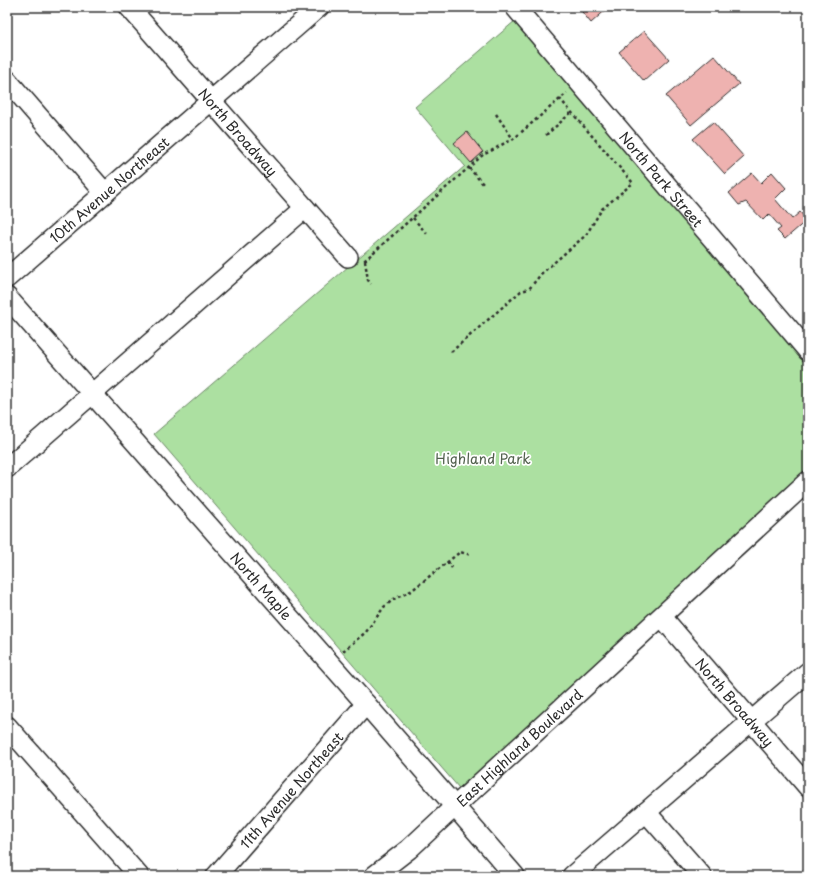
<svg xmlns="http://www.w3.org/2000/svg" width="815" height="883" font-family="'Playpen Sans',sans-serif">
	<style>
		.green { fill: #ace0a1; stroke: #6c8666 }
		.building { fill: #eeb2b0; stroke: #2b2b2b }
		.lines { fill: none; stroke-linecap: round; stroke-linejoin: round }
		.minor-casing { stroke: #2b2b2b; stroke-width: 22 }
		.path { stroke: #2b2b2b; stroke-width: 2.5; stroke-dasharray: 3 3; stroke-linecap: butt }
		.minor { stroke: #fff; stroke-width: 19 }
		.labels { text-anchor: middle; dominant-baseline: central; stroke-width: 3.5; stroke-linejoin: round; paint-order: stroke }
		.street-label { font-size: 14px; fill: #2b2b2b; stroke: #fff }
		.park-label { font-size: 14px; fill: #52614e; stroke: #fff }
	</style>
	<rect width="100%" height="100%" fill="#fff"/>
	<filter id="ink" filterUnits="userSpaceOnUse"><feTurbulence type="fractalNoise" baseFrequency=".025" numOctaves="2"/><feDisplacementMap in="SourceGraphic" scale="8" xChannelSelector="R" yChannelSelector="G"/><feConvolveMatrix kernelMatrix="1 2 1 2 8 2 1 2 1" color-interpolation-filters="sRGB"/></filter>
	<g filter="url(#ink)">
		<path class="green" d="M516,20L808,358V482L459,788L154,434L465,166L415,107Z"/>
		<g class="building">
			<path d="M578,7H609L591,23Z"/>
			<path d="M644,31L669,59L644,81L619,52Z"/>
			<path d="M714,55L739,84L691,125L666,96Z"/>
			<path d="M713,122L744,157L725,174L693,139Z"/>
			<path d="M467,132L483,152L471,163L454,143Z"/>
			<path d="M772,172L786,188L775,199L792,219L800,212L807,220L785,239L777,231L781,228L769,214L763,220L746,202L739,205L729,193L752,173L761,183Z"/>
		</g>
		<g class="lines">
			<g class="minor-casing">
				<g id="minor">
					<path id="s1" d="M129,7L348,257"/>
					<path id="s2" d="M515,7L808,351"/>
					<path d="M7,80L105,193"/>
					<path id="s3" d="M7,278L319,7"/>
					<path id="s4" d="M7,297L366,704L515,876"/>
					<path d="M7,468L305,208"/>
					<path id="s5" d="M662,617L808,787"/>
					<path d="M7,726L139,876"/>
					<path d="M646,812L702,876"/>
					<path id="s6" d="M216,876L366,704"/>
					<path id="s7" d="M374,876L409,849L438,822L808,481"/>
					<path d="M572,876L808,672"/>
				</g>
			</g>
			<g class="path">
				<path d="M496,114L513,139"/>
				<path d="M546,135L572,112"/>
				<path d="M469,168L484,185"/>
				<path d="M413,218L428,235"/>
				<path d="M365,259V260L484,154C492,152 505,141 511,141L567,93"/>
				<path d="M365,261L368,280L371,284"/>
				<path d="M451,352L521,291L529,289L542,273L586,235L602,209L633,183L560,99"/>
				<path d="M447,562L452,568"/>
				<path d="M343,651L366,632L384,607L394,599L411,591L460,552L471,555"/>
			</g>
			<use href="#minor" class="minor"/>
		</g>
	</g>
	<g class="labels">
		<g class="street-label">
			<text stroke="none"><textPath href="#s1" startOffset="166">North Broadway</textPath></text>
			<text stroke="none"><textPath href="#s2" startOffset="226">North Park Street</textPath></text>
			<text stroke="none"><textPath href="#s3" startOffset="135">10th Avenue Northeast</textPath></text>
			<text stroke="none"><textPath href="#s4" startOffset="385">North Maple</textPath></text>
			<text stroke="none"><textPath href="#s5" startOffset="112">North Broadway</textPath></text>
			<text stroke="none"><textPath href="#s7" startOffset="194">East Highland Boulevard</textPath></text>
			<text stroke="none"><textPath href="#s6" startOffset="114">11th Avenue Northeast</textPath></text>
		</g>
		<g class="park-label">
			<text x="483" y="458">Highland Park</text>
		</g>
	</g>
	<rect width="815" height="883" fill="none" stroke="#fff" stroke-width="24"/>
	<rect x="12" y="12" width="791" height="859" fill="none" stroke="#2b2b2b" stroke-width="1.5" filter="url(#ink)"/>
</svg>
